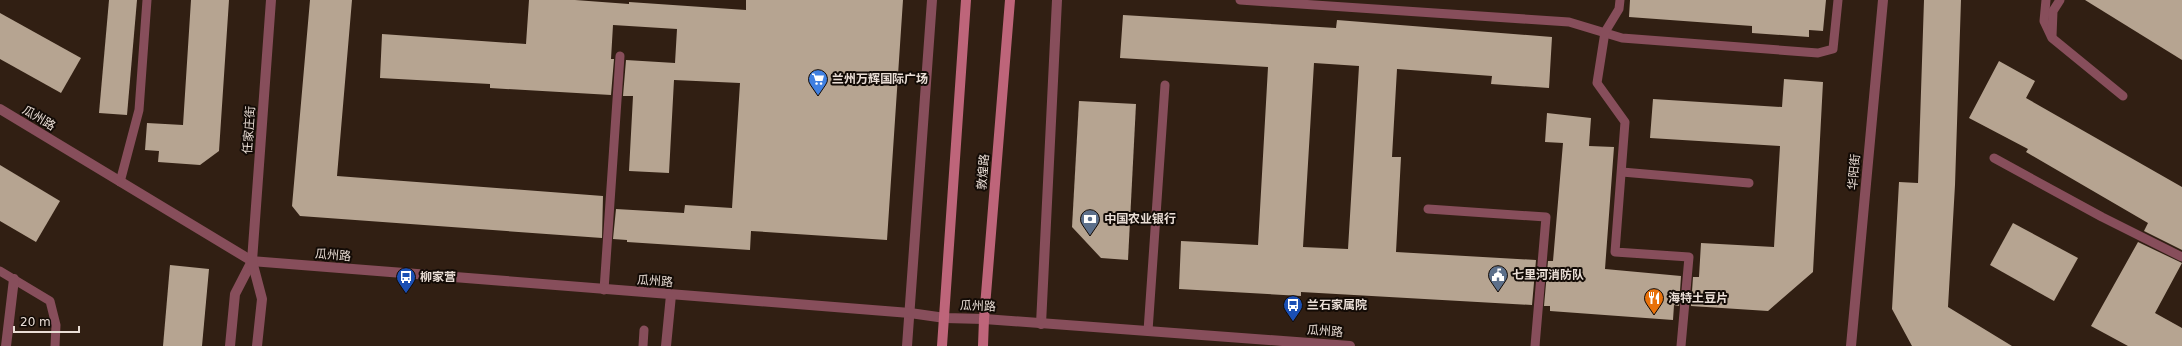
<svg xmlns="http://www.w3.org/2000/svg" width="2182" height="346" font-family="'DejaVu Sans','Noto Sans SC',sans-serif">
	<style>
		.building { fill: #b6a491; fill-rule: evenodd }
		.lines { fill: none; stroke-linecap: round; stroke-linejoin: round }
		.service { stroke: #874e5b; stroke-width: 9 }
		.pedestrian { stroke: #874e5b; stroke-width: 10 }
		.minor { stroke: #874e5b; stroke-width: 10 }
		.tertiary { stroke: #874e5b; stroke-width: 10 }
		.secondary { stroke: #be657a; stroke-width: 10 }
		.labels { text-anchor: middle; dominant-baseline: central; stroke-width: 4; stroke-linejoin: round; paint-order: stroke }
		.poi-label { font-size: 12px; font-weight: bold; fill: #eaded6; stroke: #130b06; text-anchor: start }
		.street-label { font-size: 12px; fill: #eaded6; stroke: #130b06 }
	</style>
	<rect width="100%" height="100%" fill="#311f13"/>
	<g class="building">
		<path d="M109,0H137L127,115L99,113Z"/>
		<path d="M191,0H229L219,151L200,165L158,162L159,151L145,150L147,123L183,125Z"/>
		<path d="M310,0H352L337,176L603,196L602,238L300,216L292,206Z"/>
		<path d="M529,0H575L629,4V2L746,10V0H903L887,240L751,231L750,250L627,242V240L613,239L616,209L684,213L685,205L732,208L740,83L674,80L669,173L629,171L633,96H623L626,60L675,63L677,29L613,25L611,59H614L611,95L490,88V84L380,78L382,34L526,44Z"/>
		<path d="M1630,0H1826L1823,31L1809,30V37L1752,33V26L1629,17Z"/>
		<path d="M1924,0H1961L1955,185L1948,307L2012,346H1912L1892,309L1899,182L1918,183Z"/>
		<path d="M2085,0H2182V60Z"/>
		<path d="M0,13L81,58L61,93L0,59Z"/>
		<path d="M1123,15L1336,28L1337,20L1552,37L1549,88L1491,84L1492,76L1397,69L1392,157H1401L1396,252L1536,260L1532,305L1301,292V296L1179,289L1181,241L1258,245L1268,67L1120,58ZM1314,63L1359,66L1348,249L1303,247Z"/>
		<path d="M1999,61L2035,81L2026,98L2182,187V250L2144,231L2148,223L2026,152L2028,149L1969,118Z"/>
		<path d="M1784,79L1823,82L1813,272L1768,311L1691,306L1693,277H1699L1701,243L1774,247L1780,146L1650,138L1653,99L1782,107Z"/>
		<path d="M1079,101L1136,104L1128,260L1101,258L1072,227Z"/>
		<path d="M1547,113L1591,118L1589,146L1614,147L1605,269L1681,276L1679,306L1674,305L1673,320L1550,311V306H1544L1548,261H1553L1563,143L1545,142Z"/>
		<path d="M0,165L60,201L36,242L0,221Z"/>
		<path d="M2013,223L2078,258L2054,301L1990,265Z"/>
		<path d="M2138,242L2182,263L2155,313L2182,328V346H2128L2091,326Z"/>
		<path d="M170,265L209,269L202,346H163Z"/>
	</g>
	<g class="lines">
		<g class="service">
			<path d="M1240,0L1569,22L1622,38L1818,53L1833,49L1838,0"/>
			<path d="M1620,0L1619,9L1605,32L1597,83L1625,122L1615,252L1689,257L1681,346"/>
			<path d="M2046,0L2044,21L2052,38L2123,96"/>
			<path d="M2052,36L2053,11L2060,0"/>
			<path d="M1994,158L2102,217L2182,257"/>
			<path d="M1622,172L1749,183"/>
			<path d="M120,182L139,110L147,0"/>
			<path d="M1428,209L1546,217L1535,346"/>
			<path d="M0,271L50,301L56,325L55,346"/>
			<path d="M604,290L620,56"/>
			<path d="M1148,331L1165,85"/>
			<path d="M643,346L644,330"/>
		</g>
		<path class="pedestrian" d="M6,346L14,279"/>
		<g class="minor">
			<path d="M1041,324L1057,0"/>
			<path d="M666,346L671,295"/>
			<path d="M907,346L932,0"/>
			<path d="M1851,346L1883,0"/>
		</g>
		<g class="tertiary">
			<path d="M0,109L252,261L910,313L945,318L984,319L1350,346"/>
			<path d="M230,346L235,294L252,261"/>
			<path d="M257,346L262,299L252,261L271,0"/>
		</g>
		<g class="secondary">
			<path d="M942,346L966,0"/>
			<path d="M983,346L984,319L1010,0"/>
		</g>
	</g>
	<defs>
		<g id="supermarket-pin" transform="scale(1)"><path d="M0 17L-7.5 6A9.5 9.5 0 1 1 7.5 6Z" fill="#3f7fe0" stroke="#130b06"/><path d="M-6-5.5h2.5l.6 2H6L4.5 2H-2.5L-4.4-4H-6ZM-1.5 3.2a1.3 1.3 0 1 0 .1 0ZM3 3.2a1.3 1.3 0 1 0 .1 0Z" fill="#fff"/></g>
		<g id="bank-pin" transform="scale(1)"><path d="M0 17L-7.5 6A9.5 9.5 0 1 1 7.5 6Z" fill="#5c6f8a" stroke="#130b06"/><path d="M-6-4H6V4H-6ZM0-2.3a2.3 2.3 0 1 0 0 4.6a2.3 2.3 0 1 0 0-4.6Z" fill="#fff"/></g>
		<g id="civic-pin" transform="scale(1)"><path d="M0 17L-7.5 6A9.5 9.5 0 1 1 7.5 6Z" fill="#5c6f8a" stroke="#130b06"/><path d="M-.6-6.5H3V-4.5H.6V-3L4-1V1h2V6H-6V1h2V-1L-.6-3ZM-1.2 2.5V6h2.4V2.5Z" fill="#fff"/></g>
		<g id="bus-pin" transform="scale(1)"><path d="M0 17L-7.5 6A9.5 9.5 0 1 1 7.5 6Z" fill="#1a4fb4" stroke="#130b06"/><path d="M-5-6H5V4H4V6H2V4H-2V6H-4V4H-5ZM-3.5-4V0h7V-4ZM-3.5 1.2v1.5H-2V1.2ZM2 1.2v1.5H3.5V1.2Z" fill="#fff"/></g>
		<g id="restaurant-pin" transform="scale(1)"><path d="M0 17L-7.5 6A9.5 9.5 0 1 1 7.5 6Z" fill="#e8710a" stroke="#130b06"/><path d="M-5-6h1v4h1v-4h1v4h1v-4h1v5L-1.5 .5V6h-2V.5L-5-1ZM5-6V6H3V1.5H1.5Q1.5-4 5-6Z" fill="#fff"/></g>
	</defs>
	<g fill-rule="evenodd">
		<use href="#supermarket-pin" x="818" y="79"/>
		<use href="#bank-pin" x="1090" y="219"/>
		<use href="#civic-pin" x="1498" y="275"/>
		<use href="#bus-pin" x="406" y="277"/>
		<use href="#restaurant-pin" x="1654" y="298"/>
		<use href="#bus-pin" x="1293" y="305"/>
	</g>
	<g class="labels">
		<g class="poi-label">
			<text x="832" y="79">兰州万辉国际广场</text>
			<text x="1104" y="219">中国农业银行</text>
			<text x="1512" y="275">七里河消防队</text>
			<text x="420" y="277">柳家营</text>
			<text x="1668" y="298">海特土豆片</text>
			<text x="1307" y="305">兰石家属院</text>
		</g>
		<g class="street-label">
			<text transform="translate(39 118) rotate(31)">瓜州路</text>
			<text transform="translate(249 130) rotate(-86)">任家庄街</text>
			<text transform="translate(983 172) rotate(-85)">敦煌路</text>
			<text transform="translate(1854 172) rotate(-85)">华阳街</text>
			<text transform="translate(333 255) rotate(5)">瓜州路</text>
			<text transform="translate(655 281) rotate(4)">瓜州路</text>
			<text transform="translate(978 306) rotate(2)">瓜州路</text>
			<text transform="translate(1325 331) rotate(4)">瓜州路</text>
		</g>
	</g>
	<path d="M14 326v6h65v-6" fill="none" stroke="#eaded6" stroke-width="2"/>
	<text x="20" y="326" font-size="12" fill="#eaded6" stroke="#130b06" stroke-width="3" paint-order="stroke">20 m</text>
</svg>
